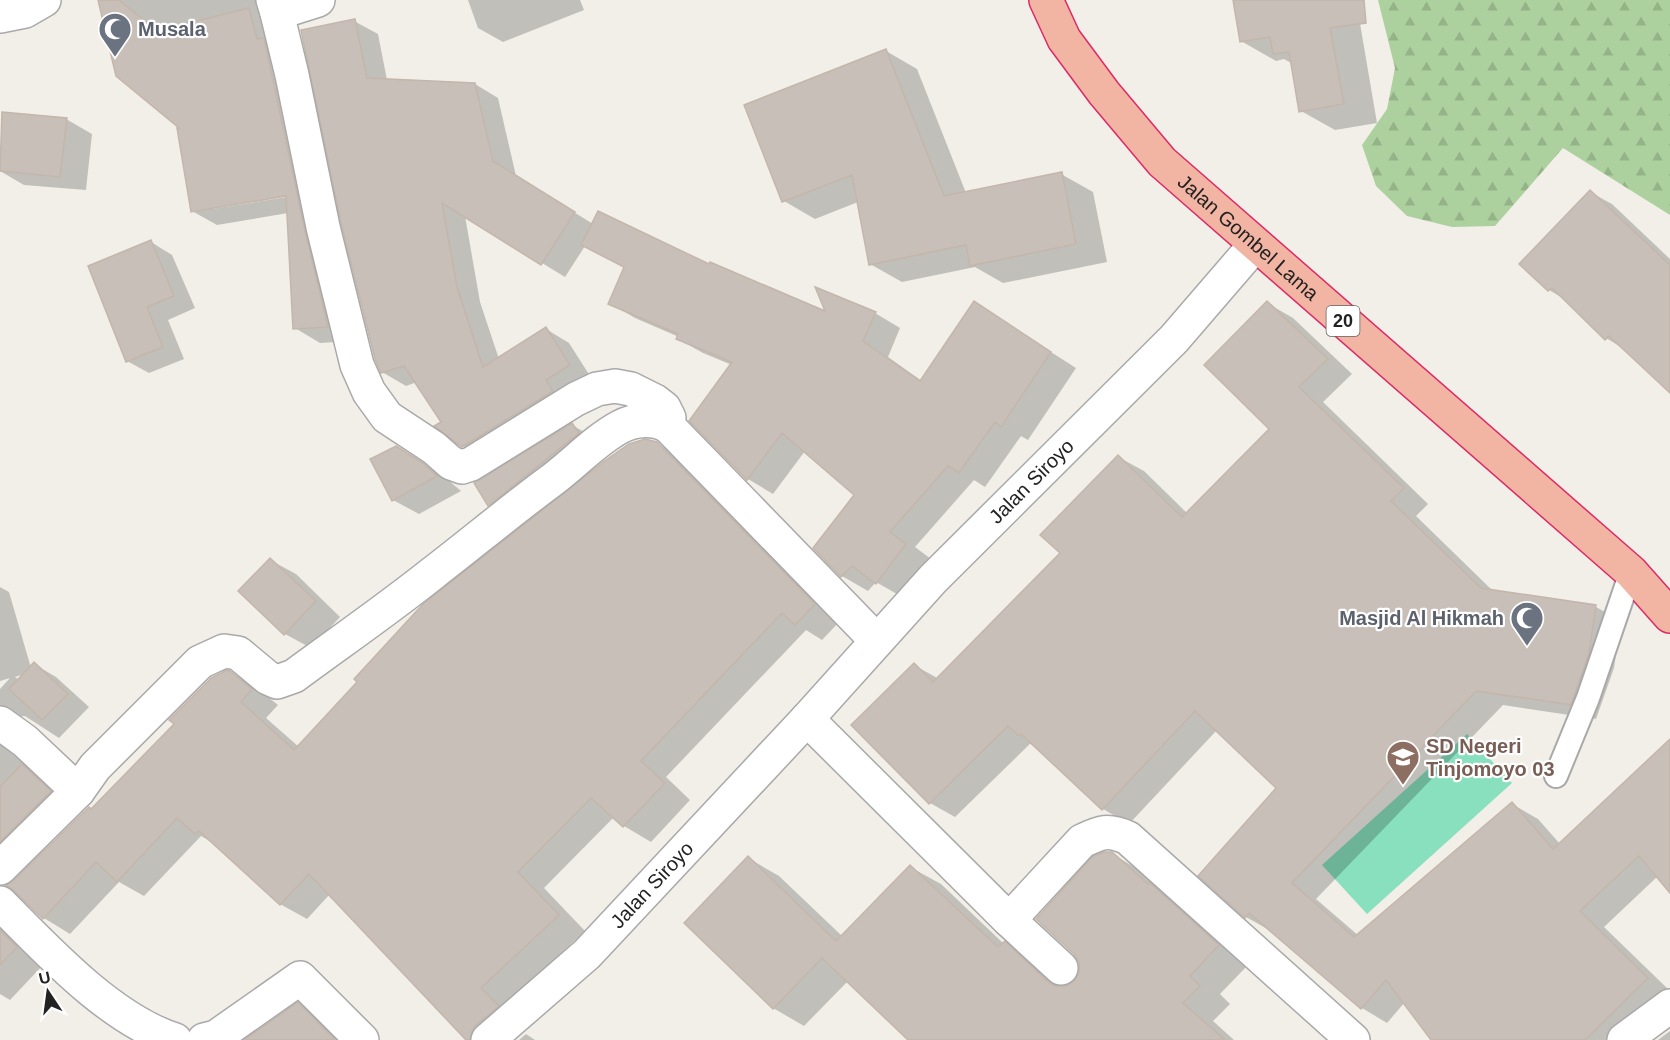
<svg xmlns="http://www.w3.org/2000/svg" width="1670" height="1040" font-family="Helvetica,sans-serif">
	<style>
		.forest { fill: url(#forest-firs) }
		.pitch { fill: #88e0be }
		.shadow { fill: #0003; fill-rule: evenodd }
		.building { fill: #c7bfb8; stroke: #c4b6ab; stroke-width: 1.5 }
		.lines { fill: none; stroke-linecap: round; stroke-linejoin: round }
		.service-casing { stroke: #a9a9a9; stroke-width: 26 }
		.minor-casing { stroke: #a9a9a9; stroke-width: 36 }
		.trunk-casing { stroke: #dc2a67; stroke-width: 36 }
		.service { stroke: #fff; stroke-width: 22 }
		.minor { stroke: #fff; stroke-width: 33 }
		.trunk { stroke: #f2b4a3; stroke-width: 33 }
		.labels { text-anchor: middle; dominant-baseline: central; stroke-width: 4.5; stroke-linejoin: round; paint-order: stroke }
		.shield { fill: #fff; stroke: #646464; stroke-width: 1.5 }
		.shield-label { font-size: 18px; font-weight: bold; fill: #222 }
		.worship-label { font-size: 20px; font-weight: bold; fill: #5b616d; stroke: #fff; text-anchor: start }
		.street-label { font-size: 20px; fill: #222; stroke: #fff }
		.education-label { font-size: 20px; font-weight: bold; fill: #785e54; stroke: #fff; text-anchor: start }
	</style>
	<defs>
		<pattern id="forest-firs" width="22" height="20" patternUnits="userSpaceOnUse" patternTransform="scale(1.5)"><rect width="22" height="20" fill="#add19e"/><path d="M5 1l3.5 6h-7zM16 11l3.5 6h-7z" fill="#95b388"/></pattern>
	</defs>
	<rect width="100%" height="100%" fill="#f2efe9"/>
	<path class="forest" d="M1378,0H1670V215L1563,148L1495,226L1452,227L1407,216L1376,186L1362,145L1387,109L1395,68Z"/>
	<path class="pitch" d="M1467,734L1512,783L1367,914L1322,865Z"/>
	<g class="shadow">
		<path d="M100,0H268L352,341L320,343L295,328L288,213L217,225L192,211L184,130ZM293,193V196L212,209V206Z"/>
		<path d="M468,0H580L584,10L503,42L478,28Z"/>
		<path d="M1234,0H1356L1377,123L1335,130L1301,111L1293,64L1284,59L1276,61L1241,41Z"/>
		<path d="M354,21L378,34L387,80L475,84L498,98L516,176L593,224L709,266L828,314L875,313L900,328L888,357L922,381L974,303L1076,368L1028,440L1021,436L985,487L974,480L915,547L931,559L902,597L876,582L868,591L842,576L815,548L856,495L805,451L773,494L748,479L691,421L732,365L703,353L678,339L679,337L635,318L610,303L625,268L585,246L565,277L465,216L480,302L499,359L546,329L569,343L592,379L487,460L463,446L443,423L417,382L406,386L382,372Z"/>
		<path d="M886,51L917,69L966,193L1061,174L1093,192L1107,262L1003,283L975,267L902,282L870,264L858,202L815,219L784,201Z"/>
		<path d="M3,114L66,119L92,134L86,190L24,185L0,171Z"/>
		<path d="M1590,192L1612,204L1670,259V391L1624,349L1606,338L1566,300L1549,290L1521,264Z"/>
		<path d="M151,242L172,255L195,308L168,320L184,359L149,373L127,361Z"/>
		<path d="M1267,303L1293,318L1352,374L1323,402L1428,504L1416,516L1493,591L1596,607L1621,621L1614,668L1596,719L1503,705L1316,899L1359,936L1512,804L1538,819L1560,844L1670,744V890L1658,876L1604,927L1670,991L1638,1040H1433L1405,1002L1387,1023L1362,1008L1271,931L1246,917L1278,788L1217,730L1129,824L1103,809L1032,742L955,817L930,803L914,665L939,679L1062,553L1118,457L1144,471L1188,514L1271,429Z"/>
		<path d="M572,425L598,440L514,519L489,505Z"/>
		<path d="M656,443L684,459L841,620L822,640L806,630L666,777L690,800L651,842L624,826L614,817L544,888L585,931L507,1004L504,1040H468L330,894L307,919L280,904L217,845L201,836L144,896L119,882L70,934L44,918L14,889L230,672L257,688L278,705L266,718L299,747Z"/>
		<path d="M396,447L448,480L461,491L419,514L393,500Z"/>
		<path d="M270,560L296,574L340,617L311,648L285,634Z"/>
		<path d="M0,587L9,592L31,668L34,664L56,677L89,707L59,738L25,716L15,717L4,744L10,752L35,770L72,804L3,876V887L43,965L10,1000L0,994V689L10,678L0,681ZM25,674L19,680L15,677Z"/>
		<path d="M1112,854L1143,872L1249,964L1220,994L1230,1004L1213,1021L1234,1040H910L848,981L804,1026L773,1008L748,858L779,876L842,936L910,867L941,884L1004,944L1036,961L1064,988L1075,982L1081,973Z"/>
		<path d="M298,1004L337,1027L350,1040H247Z"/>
		<path d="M1670,1031V1040H1658Z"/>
		<path d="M526,1034L535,1040H519Z"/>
	</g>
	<g class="building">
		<path d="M98,0H119L157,31L249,8L257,39L264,38L305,231L328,327L293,329L286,196L191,212L177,128H179L116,76Z"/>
		<path d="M1233,0H1364L1366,23L1330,28L1344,104L1299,112L1289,52L1273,54L1270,37L1240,42Z"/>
		<path d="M355,19L367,78L475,83L493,161L575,212L541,265L442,203L457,287L483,367L546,327L570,365L546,380L553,391L462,447L434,426L441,422L404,366L381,373L375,359L341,223L301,30Z"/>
		<path d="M886,49L944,196L1062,172L1076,244L970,266L966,245L869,265L852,175L782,202L744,105Z"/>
		<path d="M2,112L67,118L60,177L0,171Z"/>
		<path d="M1590,190L1670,265V393L1609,336L1605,340L1552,288L1548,291L1519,264Z"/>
		<path d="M598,211L709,264L710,262L825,311L815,287L876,312L863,341L920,381L974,301L1051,352L1001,427L995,422L959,473L948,466L890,532L906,544L876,584L852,566L841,577L813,548L854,495L782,433L747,480L689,421L732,362L676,339L678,334L608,304L624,267L581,245Z"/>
		<path d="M151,240L174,296L147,307L163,347L126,362L88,266Z"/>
		<path d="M1267,301L1328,359L1299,387L1404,488L1391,501L1481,588L1596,605L1589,653L1571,705L1476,691L1292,883L1354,937L1512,802L1553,849L1670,739V893L1639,856L1580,911L1648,978L1585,1040H1431L1386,980L1361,1009L1249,913L1245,918L1198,876L1276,788L1195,711L1102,810L1021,734L1019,736L1008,726L929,804L851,725L914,663L933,682L1060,553L1040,535L1118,455L1182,517L1269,429L1204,365Z"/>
		<path d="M572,423L579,433L488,506L474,483Z"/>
		<path d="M645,439L657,442L815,604L795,625L782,613L641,761L665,783L623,827L591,798L518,872L559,915L481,988L499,1006L475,1026L471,1033L470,1040H466L309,874L280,905L199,831L195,834L177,818L117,882L96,862L43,919L13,890L6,885L13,881L89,807L91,809L174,724L169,720L211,678L227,670L230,671L252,689L241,702L294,750L357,682L354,679L423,604L603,462L629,444Z"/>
		<path d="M396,446L423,463L437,476L392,501L370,459Z"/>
		<path d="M270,558L316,601L284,635L238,591Z"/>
		<path d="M34,662L68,694L42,720L9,689Z"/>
		<path d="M22,764L51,791L0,842V787Z"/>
		<path d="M1104,852H1112L1148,884L1149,882L1219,945L1190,976L1200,986L1183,1003L1225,1040H908L822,958L773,1009L684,923L748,856L836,941L910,865L998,947L1005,941L1048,982L1056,986H1066L1074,981L1079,973V962L1074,954L1036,919L1093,856Z"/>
		<path d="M0,930L17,947L0,965Z"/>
		<path d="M298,1002L335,1040H244Z"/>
	</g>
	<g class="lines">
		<g class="service-casing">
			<path id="service" d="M1556,776L1588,698L1631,572"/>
		</g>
		<g class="minor-casing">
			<g id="minor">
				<path d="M273,0L277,13L318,0"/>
				<path d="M277,13L292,75L323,227L357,365L369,392L387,417L434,448L451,463L462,467L471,464L576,399L597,389L615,386L631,389L655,401L664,408L669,418L668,426"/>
				<path d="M0,16L25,11L44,0"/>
				<path d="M807,719L1009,920L1061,968"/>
				<path d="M0,723L25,741L78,791"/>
				<path d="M0,868L78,791L95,767L200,662L224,651L238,653L268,678L277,682L294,676C340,642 388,609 433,573C472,543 509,512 548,483C572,466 594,441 620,427C635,419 654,418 668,426L877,641"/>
				<path d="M0,903C48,951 110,1019 175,1040"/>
				<path d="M1009,920L1082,841C1101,832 1108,829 1128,838L1353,1040"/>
				<path d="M204,1040L216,1037L300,978L362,1040"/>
				<path id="s1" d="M488,1040L587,954L807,719L933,579L1174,339L1255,245"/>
				<path d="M1624,1040L1670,1006"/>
			</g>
		</g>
		<g class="trunk-casing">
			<g id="trunk">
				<path id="s2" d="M1046,0L1064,39L1104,93L1162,162L1631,572L1670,616"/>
			</g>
		</g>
		<use href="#service" class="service"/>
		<use href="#minor" class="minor"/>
		<use href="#trunk" class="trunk"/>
	</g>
	<defs>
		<g id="mosque-pin" transform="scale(1.725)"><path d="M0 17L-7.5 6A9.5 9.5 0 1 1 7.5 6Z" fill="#6b7280" stroke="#fff"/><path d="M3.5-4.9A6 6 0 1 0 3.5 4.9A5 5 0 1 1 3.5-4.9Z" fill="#fff"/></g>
		<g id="school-pin" transform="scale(1.725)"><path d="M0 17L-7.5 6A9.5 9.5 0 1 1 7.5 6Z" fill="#8d6e63" stroke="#fff"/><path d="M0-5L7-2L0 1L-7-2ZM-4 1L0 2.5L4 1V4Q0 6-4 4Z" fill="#fff"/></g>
	</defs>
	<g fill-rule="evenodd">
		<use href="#mosque-pin" x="115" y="29"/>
		<use href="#mosque-pin" x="1527" y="618"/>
		<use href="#school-pin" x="1403" y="757"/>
	</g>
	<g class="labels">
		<rect class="shield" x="1326.5" y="306" width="33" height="30" rx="4.5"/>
		<g class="shield-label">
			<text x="1343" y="321">20</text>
		</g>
		<g class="worship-label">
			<text x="138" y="29">Musala</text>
			<text x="1504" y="618" text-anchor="end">Masjid Al Hikmah</text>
		</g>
		<g class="street-label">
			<text stroke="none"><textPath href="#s2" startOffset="315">Jalan Gombel Lama</textPath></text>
			<text stroke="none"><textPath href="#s1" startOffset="780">Jalan Siroyo</textPath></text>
			<text stroke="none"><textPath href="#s1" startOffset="226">Jalan Siroyo</textPath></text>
		</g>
		<g class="education-label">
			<text x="1426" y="746">SD Negeri<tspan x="1426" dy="23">Tinjomoyo 03</tspan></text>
		</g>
	</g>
	<g transform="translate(48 992) rotate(347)" stroke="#ffffff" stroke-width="4.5" paint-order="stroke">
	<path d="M0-4.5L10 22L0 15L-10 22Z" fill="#222222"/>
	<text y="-9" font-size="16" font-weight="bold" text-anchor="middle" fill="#222222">U</text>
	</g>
</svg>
